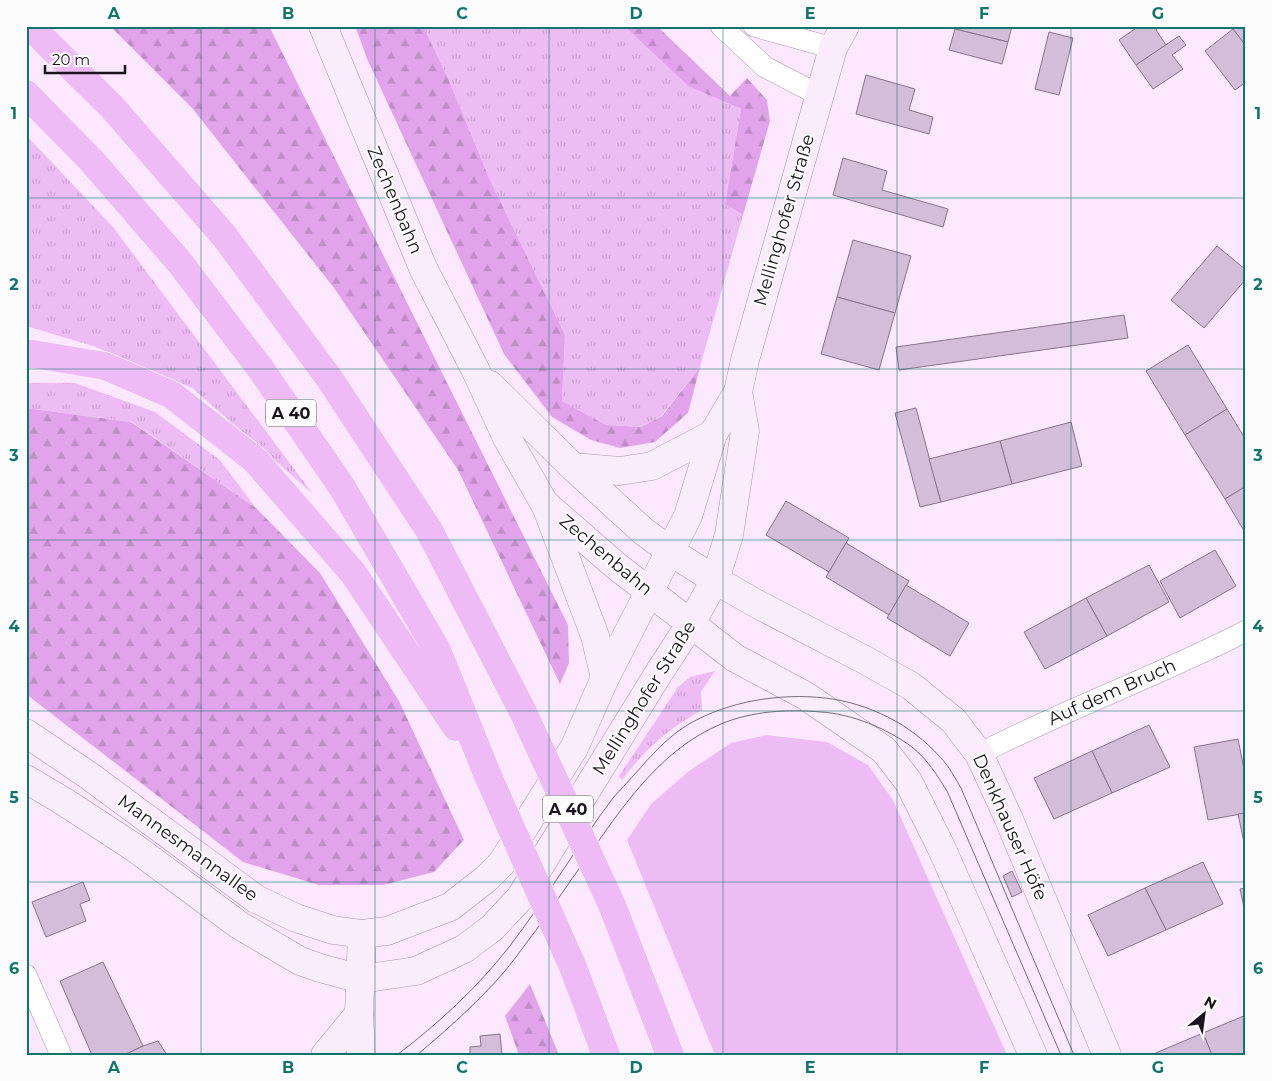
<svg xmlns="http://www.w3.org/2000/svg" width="1272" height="1081" font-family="Montserrat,sans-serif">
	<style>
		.grass { fill: url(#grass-tufts) }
		.forest { fill: url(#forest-firs) }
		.green { fill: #eebcf5 }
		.building { fill: #d4bdd8; stroke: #88728b }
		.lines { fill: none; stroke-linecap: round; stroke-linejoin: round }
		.street-casing { stroke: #ac95af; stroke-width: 22 }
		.secondary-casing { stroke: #ac95af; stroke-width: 29 }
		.highway-casing { stroke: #fff; stroke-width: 29 }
		.street { stroke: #fff; stroke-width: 21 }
		.secondary { stroke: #faebfd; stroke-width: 28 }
		.highway { stroke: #efbbf7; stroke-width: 28 }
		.tram { stroke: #786b7a; stroke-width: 1 }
		.highway-bridge-casing { stroke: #fff; stroke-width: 29; stroke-linecap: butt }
		.highway-bridge { stroke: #efbbf7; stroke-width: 28 }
		.grid { fill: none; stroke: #0f766e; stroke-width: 1; stroke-opacity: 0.55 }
		.labels { text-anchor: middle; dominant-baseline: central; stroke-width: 4; stroke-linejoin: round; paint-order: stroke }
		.shield { fill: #fcfcfc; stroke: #5e5960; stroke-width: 1 }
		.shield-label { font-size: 16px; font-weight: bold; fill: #1b131d }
		.street-label { font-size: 18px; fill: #1b131d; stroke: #fcfcfc }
		.neatline { fill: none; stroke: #0f766e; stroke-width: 2 }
		.grid-label { font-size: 16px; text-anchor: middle; font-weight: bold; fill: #0f766e }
	</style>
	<defs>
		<pattern id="grass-tufts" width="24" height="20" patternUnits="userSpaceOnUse" patternTransform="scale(1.25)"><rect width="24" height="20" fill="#eebcf5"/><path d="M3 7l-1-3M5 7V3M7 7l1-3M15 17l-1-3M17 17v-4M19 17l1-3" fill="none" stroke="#cca1d2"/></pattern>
		<pattern id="forest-firs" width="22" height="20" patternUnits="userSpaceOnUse" patternTransform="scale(1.25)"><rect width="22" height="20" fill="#e1a4ea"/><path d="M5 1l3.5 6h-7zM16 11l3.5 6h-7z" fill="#c08cc8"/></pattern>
	</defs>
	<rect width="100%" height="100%" fill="#fbe8fe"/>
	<g class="grass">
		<path d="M423,26H624L688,86L741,109L725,204L743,215L700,367L661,416L641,427L606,425L562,401L565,335L489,178L448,78Z"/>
		<path d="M26,135L113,227L313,494L192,388L93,346L26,326Z"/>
		<path d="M26,383H75L155,412L220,460L256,508L132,422L26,408Z"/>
		<path d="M715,671L701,692L702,710C667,730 646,748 622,780L619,776L678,687L690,677Z"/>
	</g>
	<g class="forest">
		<path d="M110,26H269L568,625L569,663L560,684L458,470L334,288L192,108Z"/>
		<path d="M355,26H423L448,78L489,178L565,335L562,401L606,425L641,427L662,416L700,367L688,413L655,442L620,448L591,440L552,417L504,354L368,61Z"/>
		<path d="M624,26H657L730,96L747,78L767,100L770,121L743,215L725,204L741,109L688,86Z"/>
		<path d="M26,408L131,422L256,508L320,573L399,701L464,840L434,872L383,885H319L243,862L26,694Z"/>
		<path d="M530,984L559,1055H519L505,1016Z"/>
	</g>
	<path class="green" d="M766,735L827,742L868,765L893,800L1007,1055H715L627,840L651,804L689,771L731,743Z"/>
	<g class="building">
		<path d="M956,26H1012L1008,42L955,29Z"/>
		<path d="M1139,26H1161L1156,30L1166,45L1136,65L1119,40Z"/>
		<path d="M1236,26H1246V46L1233,29Z"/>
		<path d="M955,29L1008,42L1002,64L949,50Z"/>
		<path d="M1233,29L1246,46V82L1235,90L1205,51Z"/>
		<path d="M1049,32L1073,38L1059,95L1035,89Z"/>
		<path d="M1179,36L1186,45L1172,55L1183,69L1153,89L1136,65Z"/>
		<path d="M866,75L915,89L909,110L933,117L929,134L856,114Z"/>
		<path d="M843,158L887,171L882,190L948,209L943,227L833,195Z"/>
		<path d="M853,240L911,256L895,313L837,297Z"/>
		<path d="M1217,246L1246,270V279L1204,328L1171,300Z"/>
		<path d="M837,297L895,313L879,370L821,354Z"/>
		<path d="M1124,315L1128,338L899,370L896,347Z"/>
		<path d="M1188,345L1227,409L1185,435L1146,371Z"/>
		<path d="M916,408L941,502L920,507L895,413Z"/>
		<path d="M1227,409L1246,440V486L1225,499L1185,435Z"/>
		<path d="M1071,422L1082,466L1012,484L1000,441Z"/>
		<path d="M1000,441L1012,484L941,502L929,459Z"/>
		<path d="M1246,486V534L1225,499Z"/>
		<path d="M786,501L849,538L829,572L766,535Z"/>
		<path d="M846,543L909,581L889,615L826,577Z"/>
		<path d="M1215,550L1236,586L1180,618L1160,581Z"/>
		<path d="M1149,565L1169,602L1107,636L1086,598Z"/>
		<path d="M906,585L969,623L950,656L887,618Z"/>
		<path d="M1086,598L1107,636L1045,669L1024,632Z"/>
		<path d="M1149,725L1170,767L1112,793L1092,751Z"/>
		<path d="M1238,739L1246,779V813L1208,820L1194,747Z"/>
		<path d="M1092,751L1112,793L1054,819L1034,778Z"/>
		<path d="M1246,813V852L1238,814Z"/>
		<path d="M1203,862L1223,904L1166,930L1145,888Z"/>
		<path d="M1012,871L1022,892L1012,897L1003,876Z"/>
		<path d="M83,882L90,900L80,904L86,921L46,937L32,902Z"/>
		<path d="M1145,888L1166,930L1108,956L1088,915Z"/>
		<path d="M1246,888V917L1240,889Z"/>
		<path d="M103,962L143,1046L124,1055H92L60,981Z"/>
		<path d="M1246,1015V1055H1212L1203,1033Z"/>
		<path d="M1203,1033L1212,1055H1151Z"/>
		<path d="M500,1034L502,1055H470V1047L481,1046L480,1036Z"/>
		<path d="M158,1041L167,1055H124L143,1046Z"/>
	</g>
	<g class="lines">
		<g class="street-casing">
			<g id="street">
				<path d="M721,26L765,67L819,95"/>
				<path d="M754,26L833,48"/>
				<path d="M979,754C1066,709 1158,676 1246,631"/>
				<path d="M26,975L61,1055"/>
			</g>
		</g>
		<g class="secondary-casing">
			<g id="secondary">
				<path d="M323,26L423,268L476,371L507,438L544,503L615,565L735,658L806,696L884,750L908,781L941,847L1033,1055"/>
				<path d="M490,385L573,467L643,531L670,551L715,580L759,605L865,660L911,686L954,721L979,754L1008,817L1107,1055"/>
				<path d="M573,467L620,471L652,466L713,434"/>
				<path d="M546,506L595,636L605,678"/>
				<path d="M26,733L88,775L256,899L296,918L333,930L362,934L387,931L450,907L486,879L502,863L574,748L605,678L688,516L713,434L738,392L745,360L833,48L845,26"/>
				<path d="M26,779L63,801L135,848L239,925L300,961L320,968L361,979L416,971L464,949L492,928L520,898L660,671L690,625L715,580L729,535L745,431L738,392"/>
				<path d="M325,1055L359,1014"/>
				<path d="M361,1055L359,1014L362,934"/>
			</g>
		</g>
		<g class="highway-casing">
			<g id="highway">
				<path d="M30,26L112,107L225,237L329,378L429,530L523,712"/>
				<path d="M26,94L91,160L180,263L260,368L342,487L437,650L488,776"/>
				<path d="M26,354H33L105,366L172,395L255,460L353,573L456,727"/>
				<path d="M612,905L670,1055"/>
				<path d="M573,967L606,1055"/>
			</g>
		</g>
		<use href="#street" class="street"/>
		<use href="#secondary" class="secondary"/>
		<use href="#highway" class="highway"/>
		<g class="tram">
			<path d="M397,1055C439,1023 477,988 509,947C546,899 577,846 613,798C620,790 627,783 634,775C651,756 667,737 689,724C729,701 780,693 825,698C868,703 911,724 940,757C949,766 955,778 961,788L1074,1055"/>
			<path d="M417,1055C450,1027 490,992 516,957C543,922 567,885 593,849C627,800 664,748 721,724C752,711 788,709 821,712C852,714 886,728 912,747C927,759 937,775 947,791L1061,1055"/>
		</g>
		<g class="highway-bridge-casing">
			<g id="highway-bridge">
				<path d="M523,712L612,905"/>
				<path d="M488,776L573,967"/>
			</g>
		</g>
		<use href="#highway-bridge" class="highway-bridge"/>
	</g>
	<path class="grid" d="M201,26V1055M375,26V1055M549,26V1055M723,26V1055M897,26V1055M1071,26V1055M26,198H1246M26,369H1246M26,540H1246M26,711H1246M26,882H1246"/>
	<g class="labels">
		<g class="shield">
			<rect x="266" y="399.5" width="50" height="27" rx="4"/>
			<rect x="543" y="795.5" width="50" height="27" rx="4"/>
		</g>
		<g class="shield-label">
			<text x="291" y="413">A 40</text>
			<text x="568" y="809">A 40</text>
		</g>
		<g class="street-label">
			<text transform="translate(395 200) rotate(67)">Zechenbahn</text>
			<text transform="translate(784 220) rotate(-74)">Mellinghofer Straße</text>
			<text transform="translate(606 555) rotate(40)">Zechenbahn</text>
			<text transform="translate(1112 692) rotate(-24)">Auf dem Bruch</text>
			<text transform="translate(644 698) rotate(-58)">Mellinghofer Straße</text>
			<text transform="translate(1010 827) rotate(66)">Denkhauser Höfe</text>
			<text transform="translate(188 848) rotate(36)">Mannesmannallee</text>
		</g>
	</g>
	<rect width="1272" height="1081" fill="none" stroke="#fcfcfc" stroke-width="55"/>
	<g transform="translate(1204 1014) rotate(29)" stroke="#fcfcfc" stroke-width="4" paint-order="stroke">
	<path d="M0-4L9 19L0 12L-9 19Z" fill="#1b131d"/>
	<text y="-8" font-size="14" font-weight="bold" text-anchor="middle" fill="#1b131d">N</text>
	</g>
	<path d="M45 65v8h80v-8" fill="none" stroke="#1b131d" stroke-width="2.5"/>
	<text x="52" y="65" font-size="15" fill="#1b131d" stroke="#fcfcfc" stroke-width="4" paint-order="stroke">20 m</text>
	<rect x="28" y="28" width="1216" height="1026" class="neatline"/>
	<g class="grid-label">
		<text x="114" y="19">A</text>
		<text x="288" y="19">B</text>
		<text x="462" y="19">C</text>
		<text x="636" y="19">D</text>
		<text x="810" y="19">E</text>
		<text x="984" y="19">F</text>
		<text x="1158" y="19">G</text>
		<text x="14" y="119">1</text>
		<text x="1258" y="119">1</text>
		<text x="14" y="290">2</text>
		<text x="1258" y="290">2</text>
		<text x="14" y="461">3</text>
		<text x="1258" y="461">3</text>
		<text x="14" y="632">4</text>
		<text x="1258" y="632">4</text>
		<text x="14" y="803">5</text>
		<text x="1258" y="803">5</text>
		<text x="14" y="974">6</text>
		<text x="1258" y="974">6</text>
		<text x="114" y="1073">A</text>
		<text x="288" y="1073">B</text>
		<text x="462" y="1073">C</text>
		<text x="636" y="1073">D</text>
		<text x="810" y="1073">E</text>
		<text x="984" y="1073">F</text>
		<text x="1158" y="1073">G</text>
	</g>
</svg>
